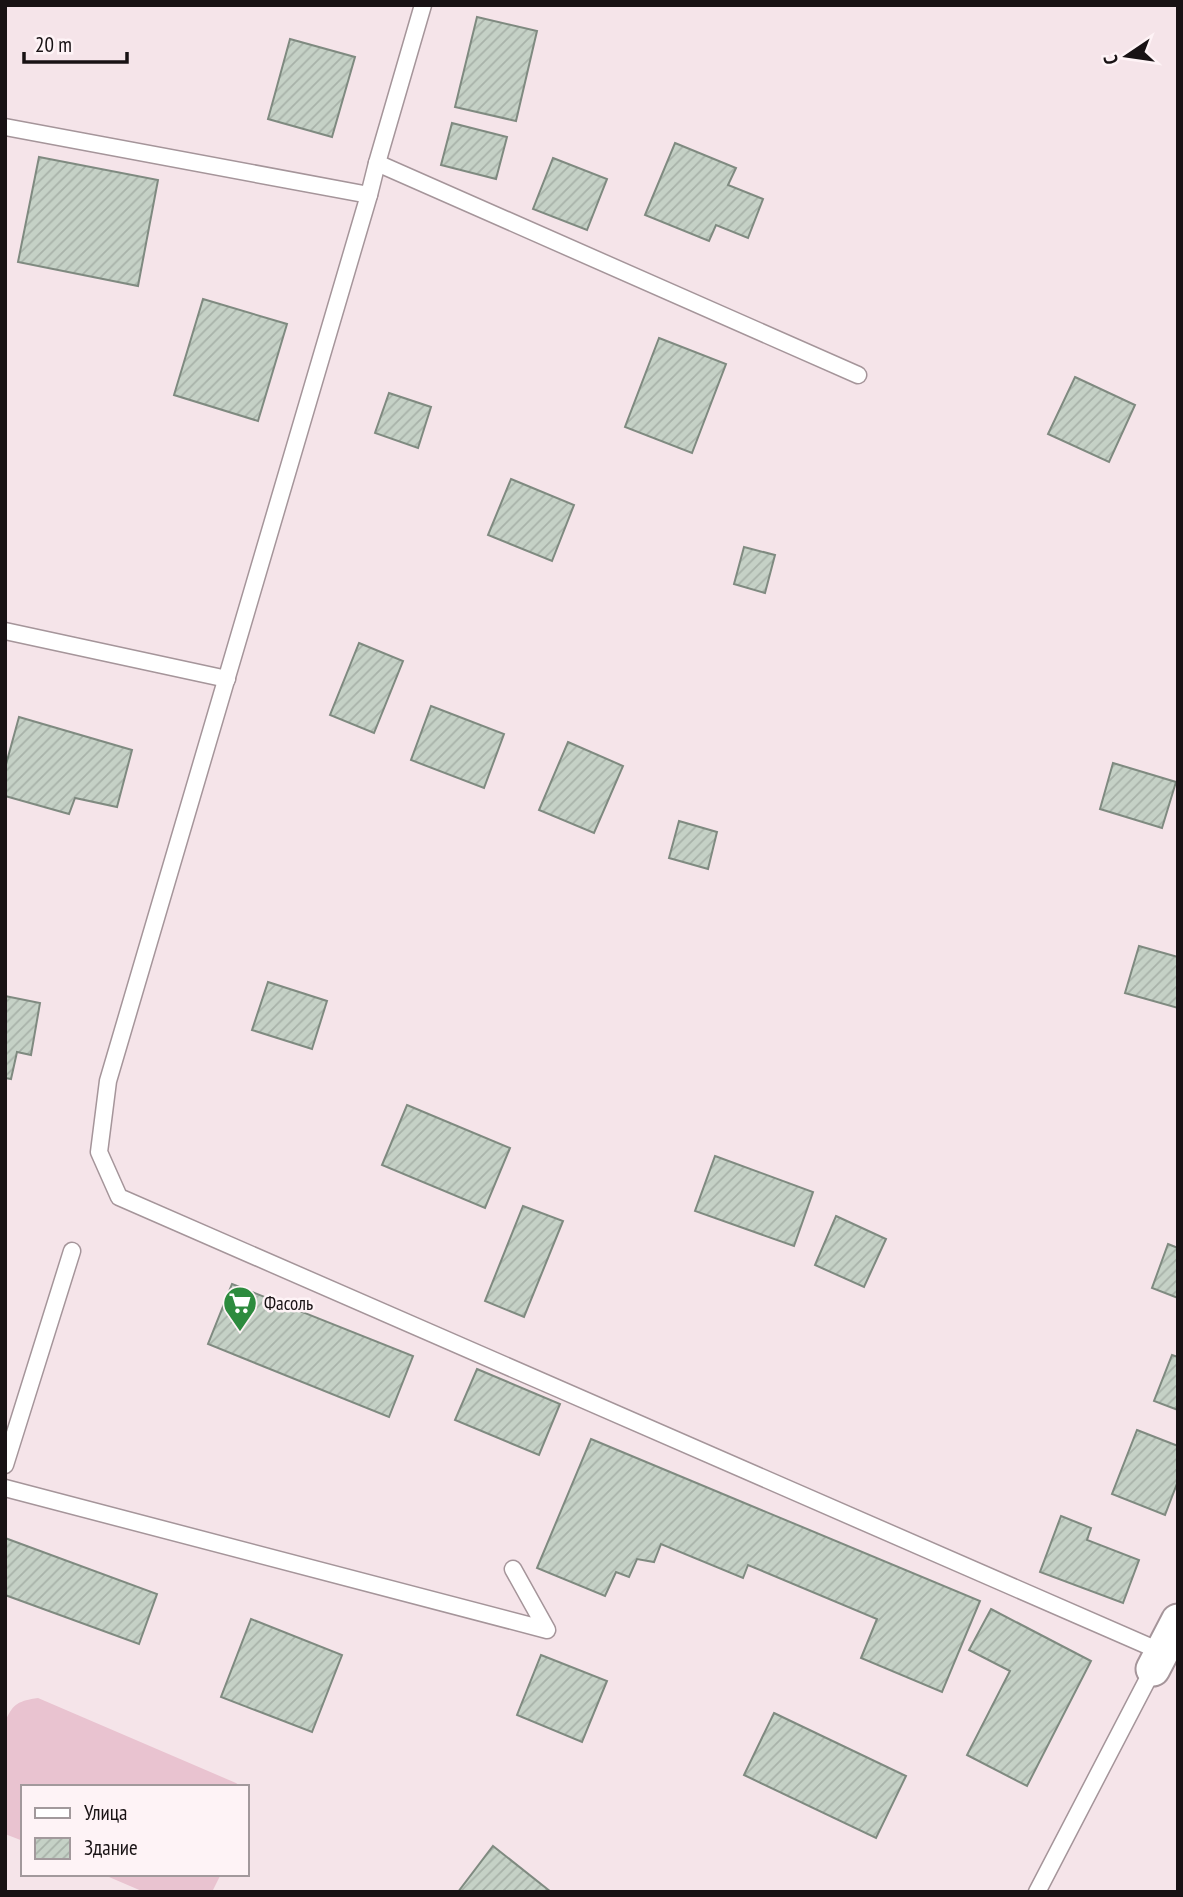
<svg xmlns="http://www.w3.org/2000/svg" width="1183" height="1897" font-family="'PT Sans Narrow',sans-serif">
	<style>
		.grass { fill: #e9c3d0 }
		.building { fill: url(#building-hatch); stroke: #7f8a80; stroke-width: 2 }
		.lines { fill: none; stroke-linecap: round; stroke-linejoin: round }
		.service-casing { stroke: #a5959a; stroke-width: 19 }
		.minor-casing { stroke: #a5959a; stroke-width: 37 }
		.service { stroke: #fff; stroke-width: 16 }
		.minor { stroke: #fff; stroke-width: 33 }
		.labels { text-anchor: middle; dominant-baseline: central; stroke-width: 5; stroke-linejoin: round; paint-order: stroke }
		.poi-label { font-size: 19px; fill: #181214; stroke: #fef3f6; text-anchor: start }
	</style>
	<defs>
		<pattern id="building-hatch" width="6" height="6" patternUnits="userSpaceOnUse" patternTransform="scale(1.75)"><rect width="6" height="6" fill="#c5d1c6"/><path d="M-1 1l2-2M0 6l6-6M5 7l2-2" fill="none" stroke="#a8b2a9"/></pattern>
	</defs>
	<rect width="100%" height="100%" fill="#f5e4e9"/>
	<g class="grass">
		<path d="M38,1698L236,1783L241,1787H23V1841L5,1834V1722C13,1703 19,1701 38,1698Z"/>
		<path d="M102,1874H221L212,1892H144Z"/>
	</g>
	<g class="building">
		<path d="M477,17L537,31L516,121L455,107Z"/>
		<path d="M290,39L355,57L332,137L268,119Z"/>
		<path d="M452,123L507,137L496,179L441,165Z"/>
		<path d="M675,143L736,168L728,185L763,199L748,238L716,225L709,241L645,215Z"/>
		<path d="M39,157L158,180L138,286L18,262Z"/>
		<path d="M553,158L607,179L587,230L533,209Z"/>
		<path d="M203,299L287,324L258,421L174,395Z"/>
		<path d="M659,338L726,364L692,453L625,427Z"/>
		<path d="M1075,377L1135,405L1109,462L1048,434Z"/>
		<path d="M389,393L431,407L418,448L375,433Z"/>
		<path d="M511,479L574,505L552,561L488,535Z"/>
		<path d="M744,547L775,555L765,593L734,584Z"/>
		<path d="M359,643L403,661L374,733L330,715Z"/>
		<path d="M431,706L504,734L484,788L411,760Z"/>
		<path d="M19,717L132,750L117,807L75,798L69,814L5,796V768Z"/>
		<path d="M568,742L623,766L594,833L539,810Z"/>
		<path d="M1113,763L1176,782L1162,828L1100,809Z"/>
		<path d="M679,821L717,832L708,869L669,858Z"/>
		<path d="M1139,946L1178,957V1008L1125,993Z"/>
		<path d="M268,982L327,1001L312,1049L252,1030Z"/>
		<path d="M5,996L40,1003L31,1055L17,1052L11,1079L5,1078Z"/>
		<path d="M407,1105L510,1148L485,1208L382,1165Z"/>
		<path d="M715,1156L813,1192L794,1246L695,1211Z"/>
		<path d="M523,1206L563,1221L524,1317L485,1301Z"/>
		<path d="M836,1216L886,1239L864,1287L815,1265Z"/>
		<path d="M1168,1244L1178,1248V1298L1152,1288Z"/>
		<path d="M232,1284L413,1356L389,1417L208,1344Z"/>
		<path d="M1172,1355L1178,1357V1410L1154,1401Z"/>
		<path d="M477,1369L560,1404L539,1455L455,1420Z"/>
		<path d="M1137,1430L1178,1446V1481L1165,1515L1112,1494Z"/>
		<path d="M591,1439L980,1601L942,1692L861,1658L877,1619L748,1565L743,1578L661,1544L654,1562L637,1559L629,1577L616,1572L605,1596L537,1568Z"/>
		<path d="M1061,1516L1091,1528L1087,1540L1139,1560L1123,1603L1040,1572Z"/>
		<path d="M5,1538L157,1594L139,1644L5,1595Z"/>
		<path d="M991,1609L1091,1661L1027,1786L967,1755L1010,1671L969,1650Z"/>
		<path d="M251,1619L342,1655L312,1732L221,1697Z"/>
		<path d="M541,1655L607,1681L582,1742L517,1715Z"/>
		<path d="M774,1713L906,1776L876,1838L744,1775Z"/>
		<path d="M493,1846L551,1892H458Z"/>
	</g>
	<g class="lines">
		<g class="service-casing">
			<g id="service">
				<path d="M423,5L377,163L369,195L108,1081L99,1152L119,1197L1162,1652"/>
				<path d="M5,127L369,195"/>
				<path d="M377,163L858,375"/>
				<path d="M5,631L227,679"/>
				<path d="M5,1465L72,1251"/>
				<path d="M5,1488L547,1630L513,1569"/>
				<path d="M1037,1892L1153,1669"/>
			</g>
		</g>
		<g class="minor-casing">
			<path id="minor" d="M1153,1669L1178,1621"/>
		</g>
		<use href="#service" class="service"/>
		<use href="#minor" class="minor"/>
	</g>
	<defs>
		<g id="supermarket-pin" transform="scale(1.75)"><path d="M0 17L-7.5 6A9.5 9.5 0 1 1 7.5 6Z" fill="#2d8b3e" stroke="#fef3f6"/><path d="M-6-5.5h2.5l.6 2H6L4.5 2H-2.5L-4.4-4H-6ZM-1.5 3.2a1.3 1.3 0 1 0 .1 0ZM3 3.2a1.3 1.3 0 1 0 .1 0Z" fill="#fff"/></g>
	</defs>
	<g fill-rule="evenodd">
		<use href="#supermarket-pin" x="240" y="1303"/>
	</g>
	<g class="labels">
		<g class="poi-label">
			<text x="264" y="1303">Фасоль</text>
		</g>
	</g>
	<rect width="1183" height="1897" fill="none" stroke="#181214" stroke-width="14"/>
	<rect x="21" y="1785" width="228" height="91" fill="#fef3f6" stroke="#a2999c" stroke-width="2"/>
	<rect x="35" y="1808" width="35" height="10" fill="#ffffff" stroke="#a2999c" stroke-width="2"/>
	<text x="84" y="1820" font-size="21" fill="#181214">Улица</text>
	<rect x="35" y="1838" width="35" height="21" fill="url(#building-hatch)" stroke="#a2999c" stroke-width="2"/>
	<text x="84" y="1855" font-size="21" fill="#181214">Здание</text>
	<g transform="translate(1127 56) rotate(257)" stroke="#fef3f6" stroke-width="5" paint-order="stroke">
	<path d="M0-5L12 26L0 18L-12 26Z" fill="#181214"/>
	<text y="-10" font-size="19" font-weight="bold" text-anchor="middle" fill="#181214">С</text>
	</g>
	<path d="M24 52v10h103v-10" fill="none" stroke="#181214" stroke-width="3.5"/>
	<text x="35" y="52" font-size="21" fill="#181214" stroke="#fef3f6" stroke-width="5" paint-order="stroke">20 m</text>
</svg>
